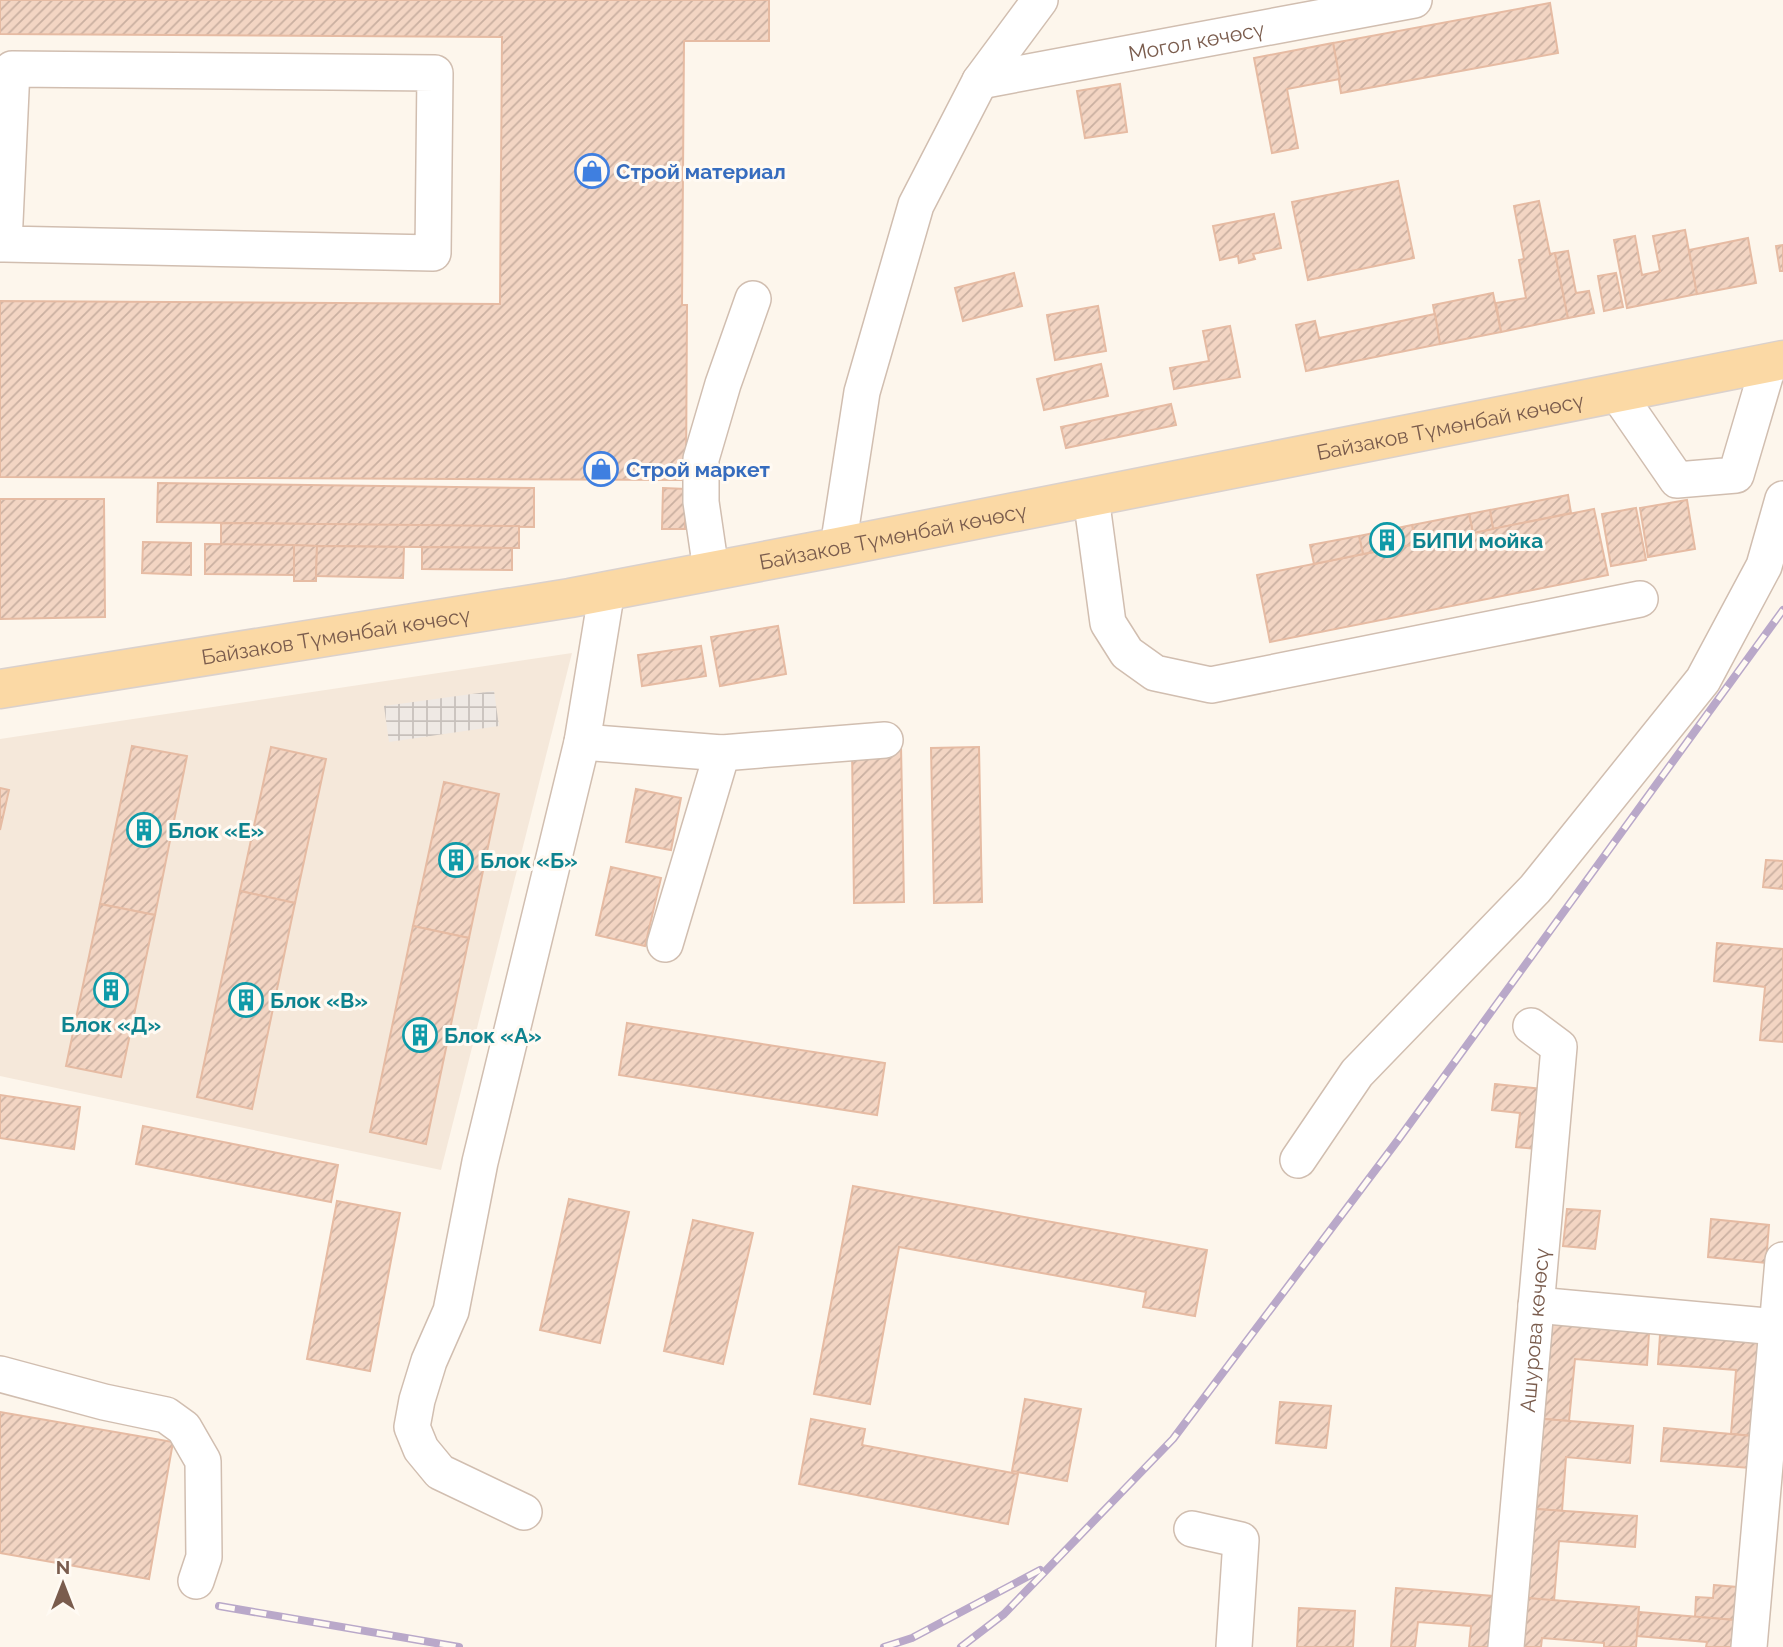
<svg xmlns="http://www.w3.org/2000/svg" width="1783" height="1647" font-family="Raleway,sans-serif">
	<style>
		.residential { fill: #f5e8da }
		.industrial { fill: url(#industrial-grid) }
		.building { fill: url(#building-hatch); stroke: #e6bba3; stroke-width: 2 }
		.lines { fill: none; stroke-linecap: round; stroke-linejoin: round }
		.minor-casing { stroke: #d1beb0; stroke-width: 38 }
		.major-casing { stroke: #dad1cd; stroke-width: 41 }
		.minor { stroke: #fff; stroke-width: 35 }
		.major { stroke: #fbd9a5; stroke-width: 38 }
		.rail-casing { stroke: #b9a8c9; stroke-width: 8 }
		.rail { stroke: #fffaf3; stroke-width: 5; stroke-dasharray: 16; stroke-linecap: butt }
		.labels { text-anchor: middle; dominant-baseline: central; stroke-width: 6; stroke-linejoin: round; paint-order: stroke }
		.street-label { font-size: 21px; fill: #7a5c4d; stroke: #fffaf3 }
		.shop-label { font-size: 21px; font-weight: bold; fill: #366cbe; stroke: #fffaf3; text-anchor: start }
		.culture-label { font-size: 21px; font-weight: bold; fill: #0d838f; stroke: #fffaf3; text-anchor: start }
	</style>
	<defs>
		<pattern id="industrial-grid" width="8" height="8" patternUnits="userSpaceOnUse" patternTransform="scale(1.75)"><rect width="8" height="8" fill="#efe9e4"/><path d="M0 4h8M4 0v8" fill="none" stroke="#c7c0bb"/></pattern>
		<pattern id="building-hatch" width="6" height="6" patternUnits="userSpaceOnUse" patternTransform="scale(1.75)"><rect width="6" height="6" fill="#f3d5c3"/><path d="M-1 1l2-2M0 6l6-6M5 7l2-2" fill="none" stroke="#cab0a1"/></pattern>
	</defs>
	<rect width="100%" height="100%" fill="#fdf6ec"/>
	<path class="residential" d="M572,653L441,1170L0,1076V739Z"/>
	<path class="industrial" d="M494,691L499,726L389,742L384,706Z"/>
	<g class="building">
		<path d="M0,0H769V41H684L682,305H687L686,480L0,477V301L500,304L502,37L0,34Z"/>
		<path d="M1550,3L1558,53L1341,93L1333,43Z"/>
		<path d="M1333,43L1340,79L1287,89L1298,148L1272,153L1254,58Z"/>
		<path d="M1120,84L1127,132L1085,138L1077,91Z"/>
		<path d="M1398,181L1414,258L1308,280L1292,202Z"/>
		<path d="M1539,201L1550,254L1555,253L1568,318L1501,332L1496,303L1526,298L1519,260L1524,259L1514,206Z"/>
		<path d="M1274,214L1281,248L1253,254L1255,259L1239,263L1238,256L1220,260L1213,226Z"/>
		<path d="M1685,230L1697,294L1627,308L1614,240L1635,236L1642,275L1660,271L1653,236Z"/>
		<path d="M1748,238L1756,283L1697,294L1689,250Z"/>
		<path d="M1783,245V271H1780L1776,246Z"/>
		<path d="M1568,251L1576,293L1589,291L1594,313L1568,318L1555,253Z"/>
		<path d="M1014,273L1022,306L963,321L955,288Z"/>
		<path d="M1616,273L1623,307L1604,311L1598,276Z"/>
		<path d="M1493,293L1501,332L1440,344L1433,305Z"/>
		<path d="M1098,306L1106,351L1055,360L1047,315Z"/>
		<path d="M1435,314L1440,344L1306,371L1296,325L1315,321L1319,338Z"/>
		<path d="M1230,326L1240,377L1174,389L1170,368L1209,361L1203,331Z"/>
		<path d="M1101,364L1108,396L1044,410L1037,379Z"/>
		<path d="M1171,404L1176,425L1066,448L1061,427Z"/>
		<path d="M158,483L534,488V527L157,522Z"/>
		<path d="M663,488L686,489L685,529H662Z"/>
		<path d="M1568,495L1571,513L1493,529L1490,510Z"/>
		<path d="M0,499H104L105,617L0,619Z"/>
		<path d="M1687,500L1695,549L1648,557L1640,508Z"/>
		<path d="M1636,508L1646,560L1611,566L1602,514Z"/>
		<path d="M1594,509L1608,575L1270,642L1257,575Z"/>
		<path d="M1490,510L1493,529L1473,533L1469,514Z"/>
		<path d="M1469,514L1473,533L1416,544L1412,525Z"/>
		<path d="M221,523L519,526V548L221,545Z"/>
		<path d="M1412,525L1416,544L1363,554L1359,536Z"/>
		<path d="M1359,536L1363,554L1314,564L1310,545Z"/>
		<path d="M143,542L191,543V575L142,573Z"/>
		<path d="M205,544L294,545V575L205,574Z"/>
		<path d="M294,545L317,546L316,581H294Z"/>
		<path d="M317,546L404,547L403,578L316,576Z"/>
		<path d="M422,547L512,548V570L422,569Z"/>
		<path d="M778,626L786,674L720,686L711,637Z"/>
		<path d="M701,646L706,676L642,686L638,655Z"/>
		<path d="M132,746L187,756L155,915L100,904Z"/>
		<path d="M901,746L904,902L854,903L852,747Z"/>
		<path d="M271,747L326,759L295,903L240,891Z"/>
		<path d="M979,747L982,902L934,903L931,748Z"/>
		<path d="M444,782L499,794L469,938L413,926Z"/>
		<path d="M0,788L9,790L0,830Z"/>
		<path d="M636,789L681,798L671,850L626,842Z"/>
		<path d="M1766,860L1783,861V889L1763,887Z"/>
		<path d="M611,867L661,878L645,946L596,935Z"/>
		<path d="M240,891L295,903L252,1109L197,1097Z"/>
		<path d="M100,904L155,915L121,1077L66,1066Z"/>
		<path d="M413,926L469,938L426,1144L370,1132Z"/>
		<path d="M1717,943L1783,949V1042L1760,1040L1765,987L1714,981Z"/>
		<path d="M627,1023L885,1063L877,1115L619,1075Z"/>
		<path d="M1495,1084L1542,1089L1535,1149L1516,1147L1520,1113L1492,1110Z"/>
		<path d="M0,1095L80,1107L74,1149L0,1138Z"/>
		<path d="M143,1126L338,1165L331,1202L136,1164Z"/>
		<path d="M853,1186L1207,1250L1195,1316L1143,1307L1146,1292L899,1247L870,1404L814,1394Z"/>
		<path d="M569,1199L629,1212L600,1343L540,1330Z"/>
		<path d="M337,1201L400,1213L370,1371L307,1359Z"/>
		<path d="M1567,1209L1600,1211L1595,1249L1563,1246Z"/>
		<path d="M1711,1219L1769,1225L1766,1263L1708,1257Z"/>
		<path d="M693,1220L753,1233L723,1364L664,1351Z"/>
		<path d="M1551,1324L1649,1333L1647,1365L1575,1359L1569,1421L1544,1419Z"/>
		<path d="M1660,1335L1760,1343L1753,1436L1731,1434L1736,1370L1658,1364Z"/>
		<path d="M1025,1399L1081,1409L1067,1481L1012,1471Z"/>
		<path d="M1280,1402L1331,1406L1326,1448L1276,1443Z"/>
		<path d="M0,1412L173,1442L149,1579L0,1553Z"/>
		<path d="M811,1419L865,1429L862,1445L1018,1474L1008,1524L799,1484Z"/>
		<path d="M1544,1419L1633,1426L1630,1463L1566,1457L1562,1511L1536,1509Z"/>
		<path d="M1664,1428L1753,1436L1750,1468L1661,1461Z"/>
		<path d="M1536,1509L1637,1516L1635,1547L1559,1541L1554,1601L1527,1598Z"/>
		<path d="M1714,1585L1737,1587L1735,1620L1695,1617L1696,1597L1713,1598Z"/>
		<path d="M1396,1588L1493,1596L1489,1647H1469L1471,1626L1418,1622L1415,1647H1391Z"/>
		<path d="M1527,1598L1639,1607L1636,1647H1604V1643L1542,1638L1541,1647H1523Z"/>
		<path d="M1299,1608L1355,1611L1353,1647H1297Z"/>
		<path d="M1639,1612L1735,1620L1732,1647H1706L1707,1642L1637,1636Z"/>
	</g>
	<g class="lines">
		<g class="minor-casing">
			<g id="minor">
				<path id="s1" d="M980,81L1414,0"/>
				<path d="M0,244H4L433,253L435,73L12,69L4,244"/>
				<path d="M1617,393L1677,480L1736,475L1769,363"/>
				<path d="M1091,497L1108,623L1127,653L1155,673L1211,685L1640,599"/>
				<path d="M838,547L862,392L916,205L980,81L1040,0"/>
				<path d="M711,570L701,502V459L723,384L753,299"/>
				<path d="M582,742L722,753L885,740"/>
				<path d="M665,944L722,753"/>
				<path d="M1298,1160L1357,1073L1535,889L1703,680L1764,566L1783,499"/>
				<path d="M1536,1305L1777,1327"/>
				<path d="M0,1374L104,1402L166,1415L184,1428L203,1461L204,1557L196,1581"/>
				<path d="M524,1512L440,1472L421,1449L412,1427L417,1400L429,1361L451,1311L480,1162L582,742L607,590"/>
				<path d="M1192,1529L1241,1540L1234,1647"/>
				<path id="s2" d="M1506,1647L1559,1047L1531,1026"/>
				<path d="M1749,1647L1783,1260"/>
			</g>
		</g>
		<g class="major-casing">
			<g id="major">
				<path id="s3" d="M0,689L570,598L838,547L1783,360"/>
			</g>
		</g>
		<use href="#minor" class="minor"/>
		<use href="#major" class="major"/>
		<g class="rail-casing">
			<g id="rail">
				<path d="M219,1606L459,1647"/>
				<path d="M884,1647L912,1638L1040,1570"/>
				<path d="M961,1647L1004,1614L1173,1439L1398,1140L1783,610"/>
			</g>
		</g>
		<use href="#rail" class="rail"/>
	</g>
	<defs>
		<g id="shop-ring" transform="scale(1.75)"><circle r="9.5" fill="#fffaf3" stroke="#3f7fe0" stroke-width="1.5"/><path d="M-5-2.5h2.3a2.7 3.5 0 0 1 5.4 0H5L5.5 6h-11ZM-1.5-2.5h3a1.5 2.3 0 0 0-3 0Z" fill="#3f7fe0"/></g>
		<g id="building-ring" transform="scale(1.75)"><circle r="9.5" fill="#fffaf3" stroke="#0f9aa8" stroke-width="1.5"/><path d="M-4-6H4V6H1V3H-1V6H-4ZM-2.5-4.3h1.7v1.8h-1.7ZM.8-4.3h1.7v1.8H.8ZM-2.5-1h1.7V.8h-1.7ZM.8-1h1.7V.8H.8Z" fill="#0f9aa8"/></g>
	</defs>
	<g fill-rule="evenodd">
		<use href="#shop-ring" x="592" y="171"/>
		<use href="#shop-ring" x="601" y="469"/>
		<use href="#building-ring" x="1387" y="540"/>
		<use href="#building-ring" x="144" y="830"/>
		<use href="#building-ring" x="456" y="860"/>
		<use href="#building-ring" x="111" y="990"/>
		<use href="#building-ring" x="246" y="1000"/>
		<use href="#building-ring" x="420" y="1035"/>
	</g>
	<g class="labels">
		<g class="street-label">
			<text stroke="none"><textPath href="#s1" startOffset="220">Могол көчөсү</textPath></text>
			<text stroke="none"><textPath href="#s3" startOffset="1474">Байзаков Түмөнбай көчөсү</textPath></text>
			<text stroke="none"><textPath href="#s3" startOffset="906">Байзаков Түмөнбай көчөсү</textPath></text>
			<text stroke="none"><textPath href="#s3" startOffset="340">Байзаков Түмөнбай көчөсү</textPath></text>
			<text stroke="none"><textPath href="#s2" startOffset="318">Ашурова көчөсү</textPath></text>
		</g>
		<g class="shop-label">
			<text x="616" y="171">Строй материал</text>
			<text x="626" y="469">Строй маркет</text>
		</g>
		<g class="culture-label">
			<text x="1412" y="540">БИПИ мойка</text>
			<text x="168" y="830">Блок «Е»</text>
			<text x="480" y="860">Блок «Б»</text>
			<text x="270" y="1000">Блок «В»</text>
			<text x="111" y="1024" text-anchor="middle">Блок «Д»</text>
			<text x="444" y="1035">Блок «А»</text>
		</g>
	</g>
	<g transform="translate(63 1584)" stroke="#fffaf3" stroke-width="5" paint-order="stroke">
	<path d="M0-5L12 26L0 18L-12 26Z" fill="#7a5c4d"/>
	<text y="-10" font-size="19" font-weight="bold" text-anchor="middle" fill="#7a5c4d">N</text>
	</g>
</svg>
